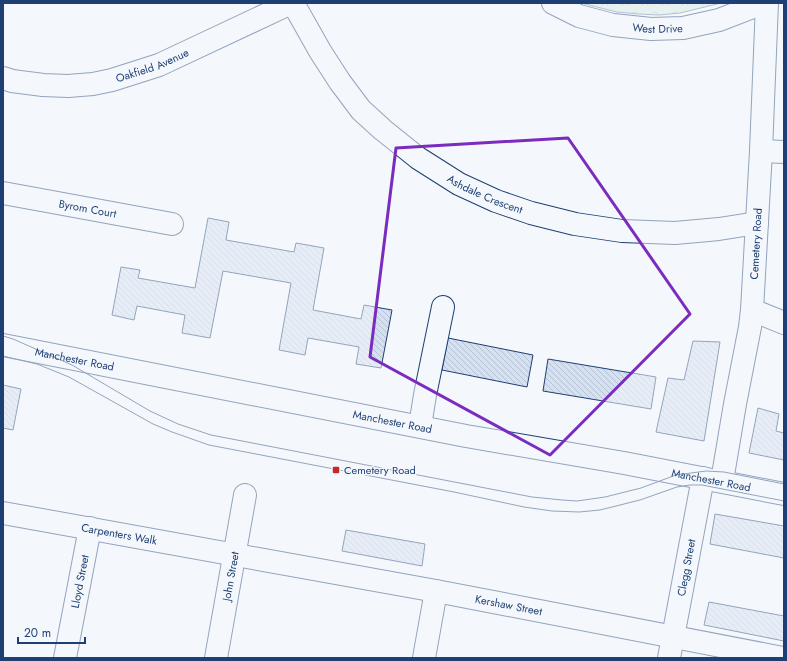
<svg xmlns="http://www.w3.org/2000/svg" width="787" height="661" font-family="Jost,sans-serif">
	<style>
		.forest { fill: url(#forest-crowns); stroke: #687fa3 }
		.building { fill: url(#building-back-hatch); stroke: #1d3f73 }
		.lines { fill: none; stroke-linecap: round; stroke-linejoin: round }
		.minor-casing { stroke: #1d3f73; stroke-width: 24 }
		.major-casing { stroke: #1d3f73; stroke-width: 24 }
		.minor { stroke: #f4f7fb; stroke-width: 22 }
		.major { stroke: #f4f7fb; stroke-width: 22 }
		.tram { stroke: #1d3f73; stroke-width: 1 }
		.marked { fill: none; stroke: #7b2cbf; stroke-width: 3; stroke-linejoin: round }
		.poi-dot { fill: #c62828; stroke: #f4f7fb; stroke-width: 1.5 }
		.labels { text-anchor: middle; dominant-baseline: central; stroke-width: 3; stroke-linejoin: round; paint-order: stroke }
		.street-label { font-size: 11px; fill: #1d3f73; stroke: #f4f7fb }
		.poi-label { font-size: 11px; fill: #1d3f73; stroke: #f4f7fb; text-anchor: start }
	</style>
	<defs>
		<pattern id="forest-crowns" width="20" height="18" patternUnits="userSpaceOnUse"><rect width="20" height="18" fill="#d7e8df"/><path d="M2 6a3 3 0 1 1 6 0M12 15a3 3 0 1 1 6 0" fill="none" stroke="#b8c8c3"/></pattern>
		<pattern id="building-back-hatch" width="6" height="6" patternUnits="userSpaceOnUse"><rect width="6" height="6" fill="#d5e0f0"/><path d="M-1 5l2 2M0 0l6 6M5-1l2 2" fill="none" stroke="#b6c1d1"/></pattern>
	</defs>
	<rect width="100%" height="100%" fill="#f4f7fb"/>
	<path class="forest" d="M581,3H721L680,13L659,15L638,14L617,12Z"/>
	<g class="building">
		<path d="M208,218L229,222L226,240L294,252L296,243L324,248L313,310L361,319L364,305L392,310L381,368L356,364L359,347L308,338L305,355L279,350L291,283L223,271L210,338L182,333L185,315L137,306L134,320L112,315L121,267L140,270L138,278L195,288Z"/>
		<path d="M448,338L533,355L527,387L442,370Z"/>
		<path d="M693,341L720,342L704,441L656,432L668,378L684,380Z"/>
		<path d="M548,359L656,377L651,409L543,391Z"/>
		<path d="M3,385L21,389L13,430L3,428Z"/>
		<path d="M758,408L779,414L776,431L784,433V460L749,453Z"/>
		<path d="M715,514L784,526V558L710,544Z"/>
		<path d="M346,530L425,544L422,566L342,551Z"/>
		<path d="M709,602L784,616V641L704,625Z"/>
	</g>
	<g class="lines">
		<g class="minor-casing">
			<g id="minor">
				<path id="s1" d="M293,3L320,51L340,82L361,110L383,130L418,158L459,184L496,201L531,213L575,224L622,231L675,233L719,229L757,223"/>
				<path id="s2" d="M553,3L579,16L613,25L651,29L683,28L719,20L763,3"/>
				<path id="s3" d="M3,78L12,81L43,85L68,86L93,84L112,80L159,65L291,3"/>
				<path d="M761,151L784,152"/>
				<path id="s4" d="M3,193L172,224"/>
				<path d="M752,310L784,323"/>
				<path d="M420,426L425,395L443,307"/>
				<path id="s5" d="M722,481L735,404L750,327L752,310L761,151L767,3"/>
				<path id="s6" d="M3,513L436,591L783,658"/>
				<path id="s7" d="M65,658L90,528"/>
				<path id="s8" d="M216,658L245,495"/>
				<path d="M424,658L436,591"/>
				<path id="s9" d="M669,658L703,478"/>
			</g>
		</g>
		<g class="major-casing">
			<g id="major">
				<path id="s10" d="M3,345L466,436L624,463L784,494"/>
			</g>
		</g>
		<use href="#minor" class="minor"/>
		<use href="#major" class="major"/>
		<g class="tram">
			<path d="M3,336L13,339L72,365L150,411L178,424L211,435L532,497L562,500L577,501L605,497L641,488L676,475L706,471L724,472L784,484"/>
			<path d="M3,356L37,364L69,377L153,424L172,432L209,445L454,492L524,507L552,511L579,512L600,510L640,500L677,487L690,485H702L784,501"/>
		</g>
	</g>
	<path d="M0 0H787V661H0ZM568,138L690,314L550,455L370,357L396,148Z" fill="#f4f7fb" fill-opacity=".55" fill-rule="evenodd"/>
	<path class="marked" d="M568,138L690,314L550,455L370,357L396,148Z"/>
	<rect class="poi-dot" x="332" y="466" width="8" height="8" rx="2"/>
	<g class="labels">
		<g class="street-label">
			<text stroke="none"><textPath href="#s2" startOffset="109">West Drive</textPath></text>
			<text stroke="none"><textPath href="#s3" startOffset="153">Oakfield Avenue</textPath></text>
			<text stroke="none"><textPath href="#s1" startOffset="278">Ashdale Crescent</textPath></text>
			<text stroke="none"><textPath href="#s4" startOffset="86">Byrom Court</textPath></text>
			<text stroke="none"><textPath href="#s5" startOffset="240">Cemetery Road</textPath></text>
			<text stroke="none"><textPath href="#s10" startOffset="73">Manchester Road</textPath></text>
			<text stroke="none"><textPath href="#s10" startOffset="397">Manchester Road</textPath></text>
			<text stroke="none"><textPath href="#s10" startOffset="721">Manchester Road</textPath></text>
			<text stroke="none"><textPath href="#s6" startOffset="118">Carpenters Walk</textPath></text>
			<text stroke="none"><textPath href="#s9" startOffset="92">Clegg Street</textPath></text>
			<text stroke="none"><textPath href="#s8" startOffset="83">John Street</textPath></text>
			<text stroke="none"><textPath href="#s7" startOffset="78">Lloyd Street</textPath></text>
			<text stroke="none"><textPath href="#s6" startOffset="514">Kershaw Street</textPath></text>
		</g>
		<g class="poi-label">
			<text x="344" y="470">Cemetery Road</text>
		</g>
	</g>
	<rect width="787" height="661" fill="none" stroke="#1d3f73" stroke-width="8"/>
	<path d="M18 637v6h67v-6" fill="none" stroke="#1d3f73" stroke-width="2"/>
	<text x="24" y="637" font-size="12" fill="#1d3f73" stroke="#f4f7fb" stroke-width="3" paint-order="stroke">20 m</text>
</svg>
